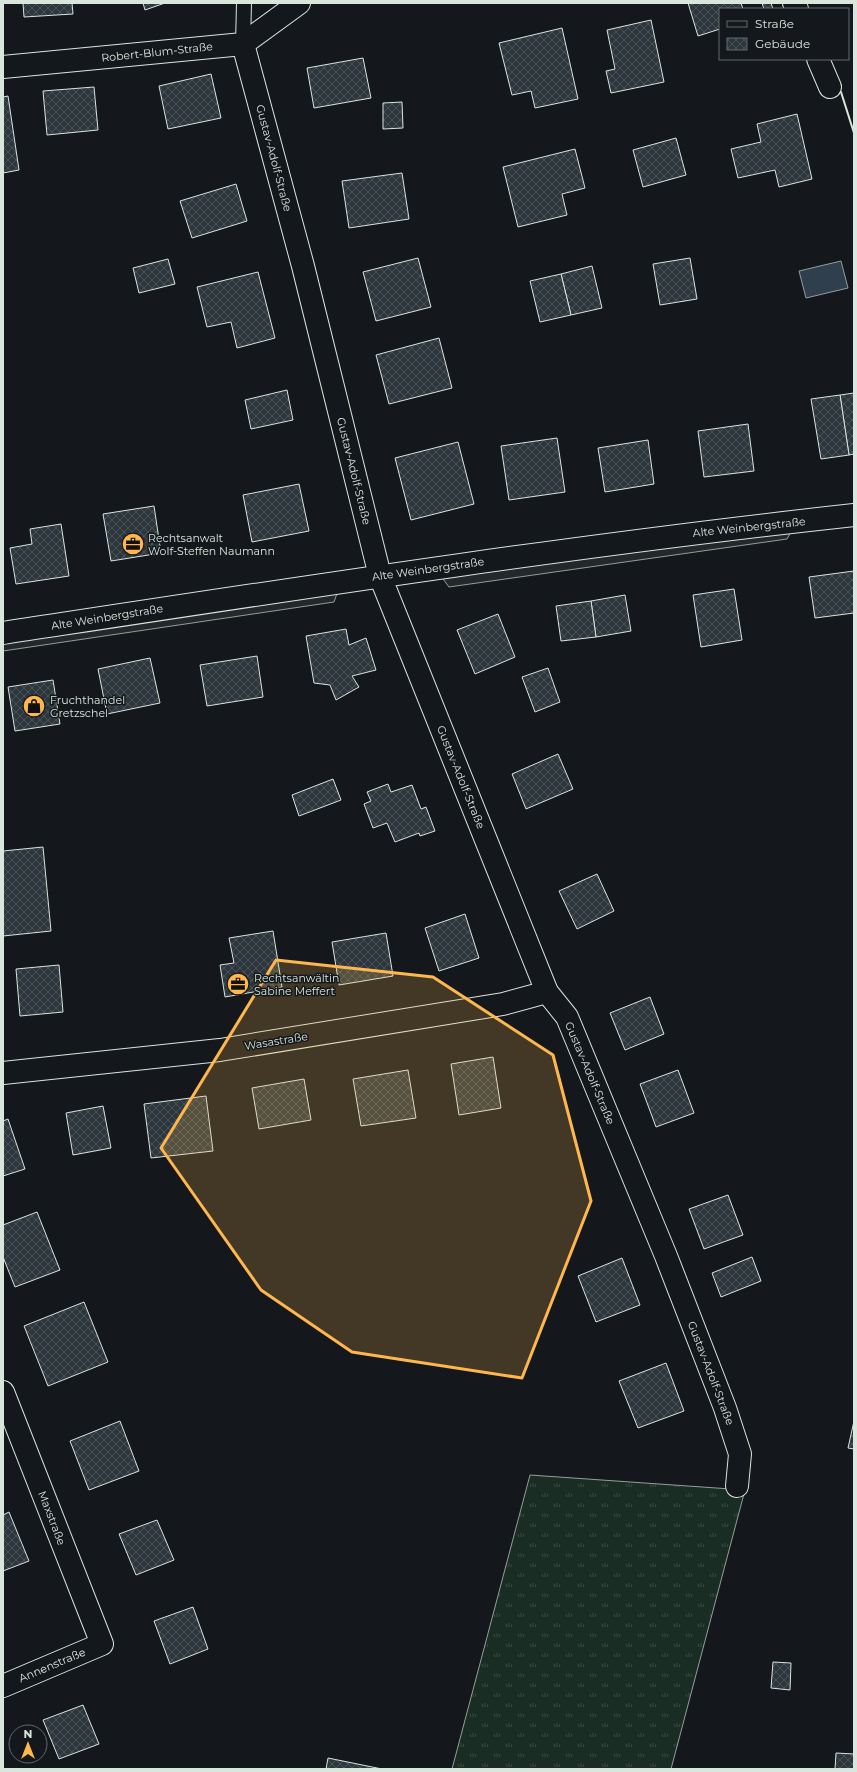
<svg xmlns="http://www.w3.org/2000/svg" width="857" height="1772" font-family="Montserrat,sans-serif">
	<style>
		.grass { fill: url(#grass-tufts); stroke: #939e99 }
		.parking { fill: #24282b; stroke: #939e99 }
		.water { fill: #2f3f4d; stroke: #939e99 }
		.building { fill: url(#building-cross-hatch); stroke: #d8e6dc }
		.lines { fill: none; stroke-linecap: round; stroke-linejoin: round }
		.service-casing { stroke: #d8e6dc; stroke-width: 16 }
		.minor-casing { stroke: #d8e6dc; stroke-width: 24 }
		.service { stroke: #14181c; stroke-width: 14 }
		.minor { stroke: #14181c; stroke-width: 22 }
		.wall { stroke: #d8e6dc; stroke-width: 2 }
		.marked { fill: #ffb74d; fill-opacity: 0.2; stroke: #ffb74d; stroke-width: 3; stroke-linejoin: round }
		.labels { text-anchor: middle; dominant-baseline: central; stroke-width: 3; stroke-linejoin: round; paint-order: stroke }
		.street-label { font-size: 11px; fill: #d8e6dc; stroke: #14181c }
		.poi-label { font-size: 11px; fill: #d8e6dc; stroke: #14181c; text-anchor: start }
	</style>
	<defs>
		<pattern id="grass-tufts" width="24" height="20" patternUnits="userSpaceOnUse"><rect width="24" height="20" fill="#1a2d24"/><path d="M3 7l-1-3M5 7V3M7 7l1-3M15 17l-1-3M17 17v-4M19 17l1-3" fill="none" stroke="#3b4b43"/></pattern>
		<pattern id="building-cross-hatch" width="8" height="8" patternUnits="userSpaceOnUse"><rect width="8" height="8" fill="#2c363c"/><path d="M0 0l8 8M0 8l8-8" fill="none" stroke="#4a5358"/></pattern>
	</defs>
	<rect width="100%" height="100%" fill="#14181c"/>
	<path class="grass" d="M530,1475L745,1490L671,1769H452Z"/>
	<g class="parking">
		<path d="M797,521L787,539L449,587L435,568Z"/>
		<path d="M341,582L334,602L3,651V633Z"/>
	</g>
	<path class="water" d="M841,261L848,288L806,298L799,271Z"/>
	<g class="building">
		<path d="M23,3H72L73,14L24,17Z"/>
		<path d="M143,3H165L145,10Z"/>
		<path d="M688,3H741L743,9H720V29L698,36Z"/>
		<path d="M762,3H771L773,9H764Z"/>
		<path d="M651,20L664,82L611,93L606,71L615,69L607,30Z"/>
		<path d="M562,28L578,99L535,108L531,91L512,95L499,43Z"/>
		<path d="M363,58L371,98L314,108L307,68Z"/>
		<path d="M211,74L221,118L168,129L159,86Z"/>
		<path d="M94,87L98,130L47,135L43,91Z"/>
		<path d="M8,96L19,170L3,173V97Z"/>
		<path d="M402,102L403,128L383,129V103Z"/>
		<path d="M797,114L812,179L779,187L775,170L738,178L731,149L761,142L757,124Z"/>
		<path d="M676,138L686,175L643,187L633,150Z"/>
		<path d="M575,149L585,188L562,194L567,215L518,227L503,167Z"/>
		<path d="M402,173L409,219L349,228L342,181Z"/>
		<path d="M236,184L247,221L192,238L180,201Z"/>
		<path d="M418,258L431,307L376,321L363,272Z"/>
		<path d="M690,258L697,299L660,305L653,264Z"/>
		<path d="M168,259L175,284L139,293L133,268Z"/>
		<path d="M592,266L602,308L571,315L561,274Z"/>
		<path d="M258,272L275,338L237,348L231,322L207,327L197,287Z"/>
		<path d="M561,274L571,315L540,322L530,281Z"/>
		<path d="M439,338L452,388L389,404L376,355Z"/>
		<path d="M287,390L293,420L251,429L245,400Z"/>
		<path d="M854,393V454L849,455L840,395Z"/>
		<path d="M840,395L849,455L821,459L811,399Z"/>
		<path d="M748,424L754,471L704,477L698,431Z"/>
		<path d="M557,438L565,492L509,500L501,446Z"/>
		<path d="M648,440L654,484L605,492L598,448Z"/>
		<path d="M458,442L474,504L411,520L395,458Z"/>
		<path d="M299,484L309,531L252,542L243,495Z"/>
		<path d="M154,506L161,553L111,561L103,514Z"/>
		<path d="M61,524L69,576L16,584L10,548L32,544L30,529Z"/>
		<path d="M854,571V613L815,618L809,577Z"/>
		<path d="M734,589L742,640L701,647L693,595Z"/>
		<path d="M625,595L631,631L596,637L591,601Z"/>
		<path d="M591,601L596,637L561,641L556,606Z"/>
		<path d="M498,614L515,657L475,674L457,630Z"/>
		<path d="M346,629L349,645L366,638L376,670L352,676L359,687L336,700L330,685L314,683L306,636Z"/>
		<path d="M257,656L263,697L207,706L200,665Z"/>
		<path d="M150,658L160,703L107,714L98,669Z"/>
		<path d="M548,668L560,702L535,712L522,677Z"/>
		<path d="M53,680L60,724L15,731L8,687Z"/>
		<path d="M558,754L573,789L526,809L512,774Z"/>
		<path d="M333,779L341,800L299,816L292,795Z"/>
		<path d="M388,784L391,792L412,785L421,809L426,807L435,831L420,836L419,833L395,842L387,823L373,828L364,804L371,801L367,792Z"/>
		<path d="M43,847L51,931L3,936V851Z"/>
		<path d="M597,874L614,911L577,929L559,891Z"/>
		<path d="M465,914L479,958L439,971L425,928Z"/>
		<path d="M273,931L282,987L225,997L220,965L234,963L229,938Z"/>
		<path d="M386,933L393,976L339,985L332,942Z"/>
		<path d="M59,965L63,1012L20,1016L16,969Z"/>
		<path d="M650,997L664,1034L625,1050L610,1013Z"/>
		<path d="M493,1057L501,1108L459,1115L451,1064Z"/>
		<path d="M408,1070L416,1118L361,1126L353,1079Z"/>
		<path d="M678,1070L694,1113L656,1127L640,1084Z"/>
		<path d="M304,1079L311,1120L259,1129L252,1088Z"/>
		<path d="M206,1096L213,1151L151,1158L144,1104Z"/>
		<path d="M103,1106L111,1148L73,1155L66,1113Z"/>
		<path d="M8,1119L25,1169L3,1176V1121Z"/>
		<path d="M728,1195L743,1235L704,1249L689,1209Z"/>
		<path d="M37,1212L60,1270L15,1287L3,1257V1225Z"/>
		<path d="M752,1257L761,1281L721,1297L712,1273Z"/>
		<path d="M622,1258L640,1305L596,1322L578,1276Z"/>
		<path d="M84,1302L108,1362L48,1386L24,1326Z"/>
		<path d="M666,1363L684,1411L638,1428L619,1381Z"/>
		<path d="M120,1421L139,1471L89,1490L70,1441Z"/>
		<path d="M854,1421V1449L848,1448Z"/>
		<path d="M9,1512L29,1561L3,1571V1515Z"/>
		<path d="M157,1520L174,1560L136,1575L119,1534Z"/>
		<path d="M193,1607L208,1649L170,1664L154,1621Z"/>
		<path d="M773,1662L791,1663L790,1690L771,1688Z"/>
		<path d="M83,1705L99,1744L59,1759L43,1720Z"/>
		<path d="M836,1753L854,1754V1769H835Z"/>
		<path d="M328,1758L382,1769H326Z"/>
	</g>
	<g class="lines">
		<g class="service-casing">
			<path id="service" d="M243,44L244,3"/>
		</g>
		<g class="minor-casing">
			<g id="minor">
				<path d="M794,3L797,9"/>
				<path d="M243,44L303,266L380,576L547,992L567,1017L666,1256L725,1408L740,1454L737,1486"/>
				<path d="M818,59L830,87"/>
				<path d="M3,67L243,44L299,3"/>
				<path d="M3,633C286,590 569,546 854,515"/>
				<path d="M3,1073L220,1050L503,1004L547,992"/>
				<path d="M3,1392L102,1644L3,1686"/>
			</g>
		</g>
		<use href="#service" class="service"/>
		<use href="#minor" class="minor"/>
		<path class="wall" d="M841,92L854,133"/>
	</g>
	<path class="marked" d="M276,960L433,977L553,1055L591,1201L522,1378L352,1352L261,1290L161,1148Z"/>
	<defs>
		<g id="office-disc" transform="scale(1.15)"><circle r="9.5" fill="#ffb74d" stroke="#14181c"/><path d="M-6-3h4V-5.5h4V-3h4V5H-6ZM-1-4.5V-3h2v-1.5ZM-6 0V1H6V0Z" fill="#111"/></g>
		<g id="shop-disc" transform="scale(1.15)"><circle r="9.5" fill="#ffb74d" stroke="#14181c"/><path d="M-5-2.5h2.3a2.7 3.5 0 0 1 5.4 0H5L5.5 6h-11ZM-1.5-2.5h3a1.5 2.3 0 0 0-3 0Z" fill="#111"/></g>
	</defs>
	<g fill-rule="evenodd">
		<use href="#office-disc" x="133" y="544"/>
		<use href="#shop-disc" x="34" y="706"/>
		<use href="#office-disc" x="238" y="984"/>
	</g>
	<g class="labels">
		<g class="street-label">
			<text transform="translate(157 52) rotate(-6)">Robert-Blum-Straße</text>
			<text transform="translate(274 158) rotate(75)">Gustav-Adolf-Straße</text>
			<text transform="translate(354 471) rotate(76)">Gustav-Adolf-Straße</text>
			<text transform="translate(749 527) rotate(-6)">Alte Weinbergstraße</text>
			<text transform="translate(428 569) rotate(-8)">Alte Weinbergstraße</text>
			<text transform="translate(107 617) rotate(-9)">Alte Weinbergstraße</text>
			<text transform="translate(461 777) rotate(68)">Gustav-Adolf-Straße</text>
			<text transform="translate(276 1041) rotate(-9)">Wasastraße</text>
			<text transform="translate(590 1073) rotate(67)">Gustav-Adolf-Straße</text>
			<text transform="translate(711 1373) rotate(69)">Gustav-Adolf-Straße</text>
			<text transform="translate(52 1518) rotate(69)">Maxstraße</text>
			<text transform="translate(52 1665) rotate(-23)">Annenstraße</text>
		</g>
		<g class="poi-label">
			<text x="148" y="538">Rechtsanwalt<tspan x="148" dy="13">Wolf-Steffen Naumann</tspan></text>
			<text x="50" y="700">Fruchthandel<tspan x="50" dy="13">Gretzschel</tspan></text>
			<text x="254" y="978">Rechtsanwältin<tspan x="254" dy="13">Sabine Meffert</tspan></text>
		</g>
	</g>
	<rect width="857" height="1772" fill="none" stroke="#d8e6dc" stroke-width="8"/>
	<rect x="719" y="8" width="130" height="52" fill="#14181c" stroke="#626a69"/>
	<rect x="727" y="21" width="20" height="6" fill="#14181c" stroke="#626a69"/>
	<text x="755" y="28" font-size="12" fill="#d8e6dc">Straße</text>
	<rect x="727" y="38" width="20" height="12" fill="url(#building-cross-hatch)" stroke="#626a69"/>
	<text x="755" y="48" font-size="12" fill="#d8e6dc">Gebäude</text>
	<g transform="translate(28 1744)"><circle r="19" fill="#14181c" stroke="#626a69"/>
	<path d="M0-3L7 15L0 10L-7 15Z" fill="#ffb74d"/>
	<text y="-6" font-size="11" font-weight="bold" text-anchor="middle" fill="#d8e6dc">N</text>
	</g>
</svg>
